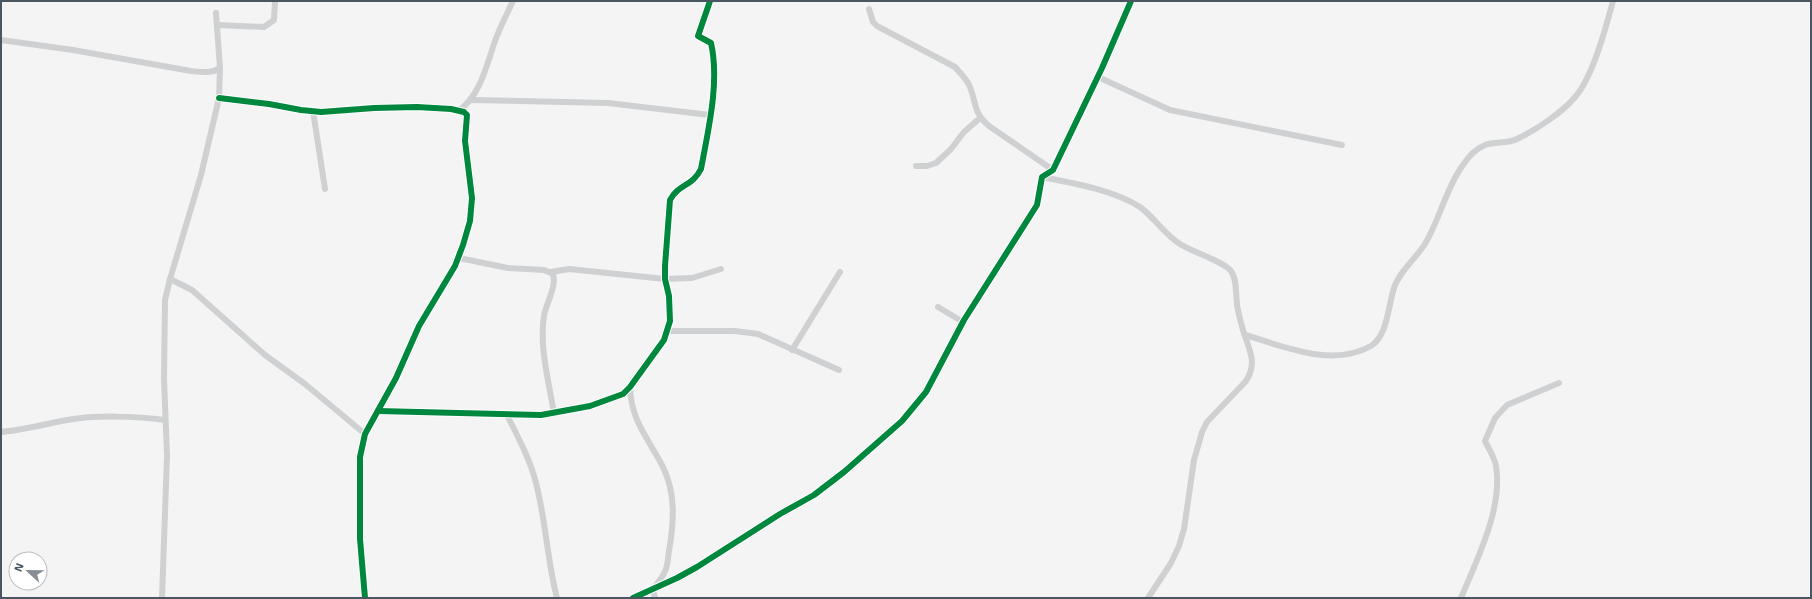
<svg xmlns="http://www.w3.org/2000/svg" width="1812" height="599" font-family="'Exo 2',sans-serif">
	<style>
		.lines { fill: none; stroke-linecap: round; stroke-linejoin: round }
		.minor { stroke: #ced0d2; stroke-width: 6 }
		.cycleway-casing { stroke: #fff; stroke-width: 8 }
		.cycleway { stroke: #00873e; stroke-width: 6 }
	</style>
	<rect width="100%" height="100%" fill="#f4f4f4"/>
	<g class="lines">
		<g class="minor">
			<path d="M869,9L873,22L877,26L955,67C960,73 967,79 970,87C977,105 973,112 989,126L1053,170"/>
			<path d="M217,25L264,27L274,20L275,1"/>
			<path d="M1,40L73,50L191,71C201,72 211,74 220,68"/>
			<path d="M1098,77L1170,110L1342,145"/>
			<path d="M219,98L269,104L301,110L321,112L374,108L417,107L451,109L464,112L467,115L465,141L472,198L470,221L463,245L455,266L419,326L396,378L365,434L360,457V539L365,598"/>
			<path d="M470,100L608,103L710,115"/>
			<path d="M313,111L325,189"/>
			<path d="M458,111C480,97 487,64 495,41C500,27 507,14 513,1"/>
			<path d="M916,166H927L936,163L951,149L964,132L980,118"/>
			<path d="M1042,177C1073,183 1114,190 1140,207C1155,218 1164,234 1180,244C1192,252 1223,261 1231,271C1238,280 1235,299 1238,310C1239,316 1241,323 1243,330C1249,350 1258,362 1246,381L1207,422L1202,432L1194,460L1184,529L1179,546L1171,563L1148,598"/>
			<path d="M459,258L508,268L544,270L553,274C557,287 546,303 544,316C539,347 549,382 554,414"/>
			<path d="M551,272L569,269L665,279L692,278L721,269"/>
			<path d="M170,279L192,290L265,355L305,384L365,434"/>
			<path d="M938,307L963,322"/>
			<path d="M668,331H735L758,334L839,370"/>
			<path d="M1245,335C1283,346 1332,368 1371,346C1388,335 1388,306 1394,288C1399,272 1416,258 1425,244C1440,219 1446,188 1463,165C1468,157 1476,149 1485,145C1495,141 1507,144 1517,139C1536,130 1563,112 1576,96C1593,76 1606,27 1613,1"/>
			<path d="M792,350L840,272"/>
			<path d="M630,387C631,421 648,438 663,467C676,494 674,522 669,551C668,557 668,563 666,569C664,576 657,583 653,590L655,598"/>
			<path d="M378,411L541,415L590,406L623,394L630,387L664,340L670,321L669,296L665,279V266L670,200C678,184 692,187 701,169C708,131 720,82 711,43L698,36L710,1"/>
			<path d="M507,415C518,437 530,459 536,483C546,521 547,560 557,598"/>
			<path d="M1,432C23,430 45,424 67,420C95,415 137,416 165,420"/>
			<path d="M162,598L167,456L164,378L165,300L170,279L201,175L219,98L220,68L216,13"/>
			<path d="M633,598L677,578L697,567L780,514L814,495L844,472L902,421L926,392L964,320L1037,205L1042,177L1053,170L1102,68L1131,1"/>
			<path d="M1461,598C1477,559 1503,509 1496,466C1495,458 1488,448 1485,441L1495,418L1507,405L1559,383"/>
		</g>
		<g class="cycleway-casing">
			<g id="cycleway">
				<path d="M219,98L269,104L301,110L321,112L374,108L417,107L451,109L464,112L467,115L465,141L472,198L470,221L463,245L455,266L419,326L396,378L365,434L360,457V539L365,598"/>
				<path d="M378,411L541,415L590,406L623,394L630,387L664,340L670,321L669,296L665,279V266L670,200C678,184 692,187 701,169C708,131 720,82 711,43L698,36L710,1"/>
				<path d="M633,598L677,578L697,567L780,514L814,495L844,472L902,421L926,392L964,320L1037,205L1042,177L1053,170L1102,68L1131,1"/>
			</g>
		</g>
		<use href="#cycleway" class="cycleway"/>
	</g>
	<rect width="1812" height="599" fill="none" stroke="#4a5661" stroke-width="4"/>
	<g transform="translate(28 571) rotate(292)"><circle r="19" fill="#ffffff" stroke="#b7bbc0"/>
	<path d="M0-3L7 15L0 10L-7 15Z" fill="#868d94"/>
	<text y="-6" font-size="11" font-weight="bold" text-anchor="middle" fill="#4a5661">N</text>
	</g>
</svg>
